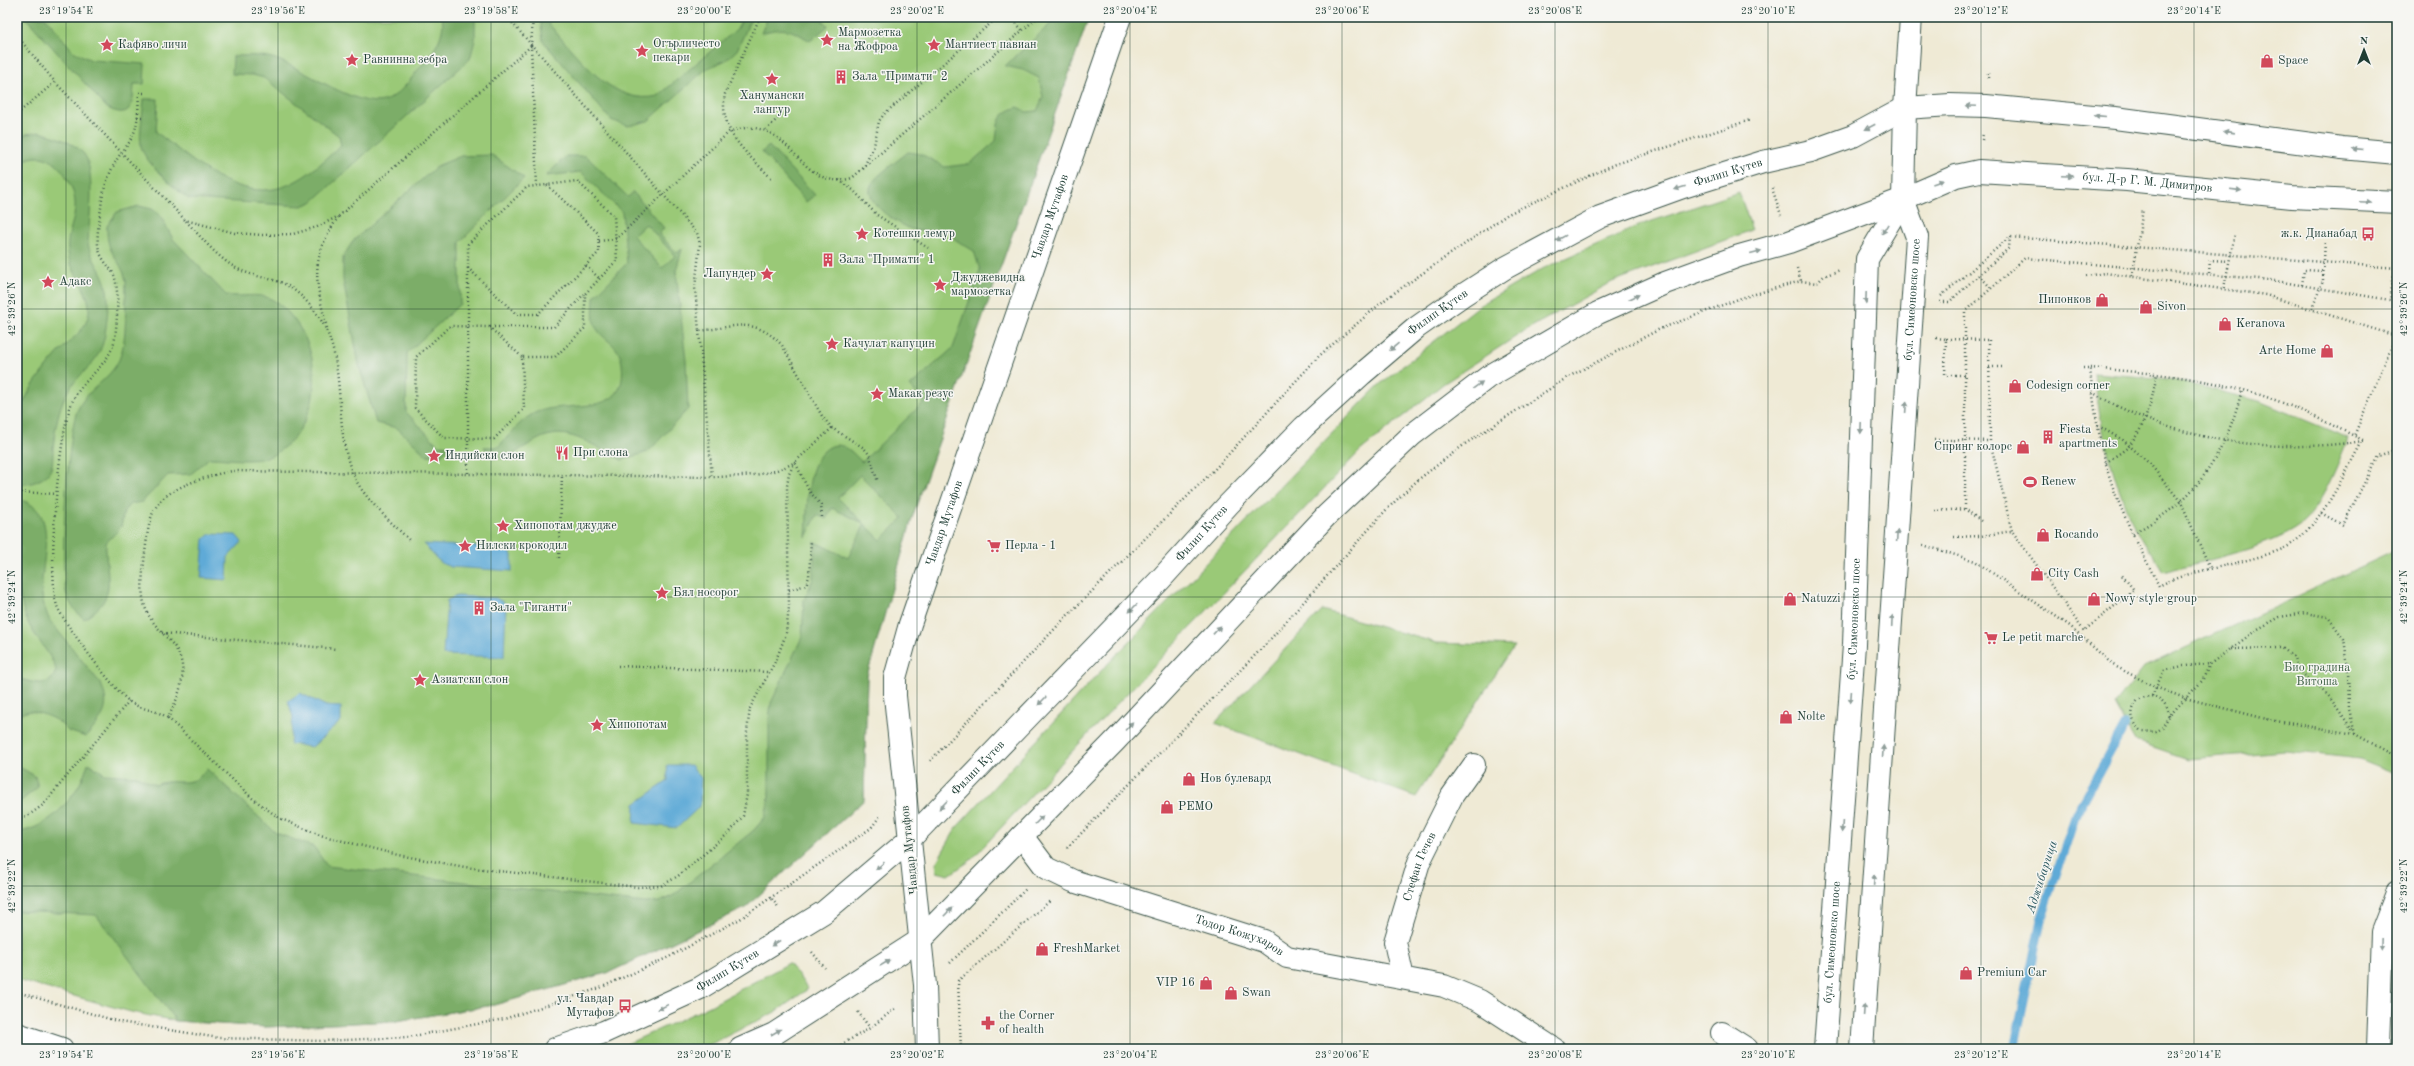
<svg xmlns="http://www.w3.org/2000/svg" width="2414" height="1066" font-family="'Old Standard TT',serif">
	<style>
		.green { fill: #9ac977; stroke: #5c8356 }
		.forest { fill: #7bad68; stroke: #4d754e; fill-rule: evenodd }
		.water { fill: #5faad7; stroke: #3f7486 }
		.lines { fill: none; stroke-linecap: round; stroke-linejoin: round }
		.stream { stroke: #5faad7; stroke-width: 9 }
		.minor-casing { stroke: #3e574c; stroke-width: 24 }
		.major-casing { stroke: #3e574c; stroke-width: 24 }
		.path { stroke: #3e574c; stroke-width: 2.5; stroke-dasharray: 1 3; stroke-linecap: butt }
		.minor { stroke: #fff; stroke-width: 22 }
		.major { stroke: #fff; stroke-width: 22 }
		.path-bridge { stroke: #3e574c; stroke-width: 2.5; stroke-dasharray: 1 3; stroke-linecap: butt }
		.oneway { fill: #8f9e9a }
		.ticks { fill: none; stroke: #1f3d34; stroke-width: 1; stroke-opacity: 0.45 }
		.labels { text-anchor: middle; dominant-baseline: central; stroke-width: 3; stroke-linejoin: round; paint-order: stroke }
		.poi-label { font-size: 12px; fill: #1f3d34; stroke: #f6f6f2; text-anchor: start }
		.street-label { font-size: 12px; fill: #1f3d34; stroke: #f6f6f2 }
		.park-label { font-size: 12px; fill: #3e6045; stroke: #f6f6f2 }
		.water-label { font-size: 13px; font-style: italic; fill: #325e65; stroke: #f6f6f2 }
		.neatline { fill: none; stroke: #1f3d34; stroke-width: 1.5 }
		.ticks-label { font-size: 10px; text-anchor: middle; fill: #1f3d34 }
	</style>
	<rect width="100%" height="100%" fill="#f6f6f2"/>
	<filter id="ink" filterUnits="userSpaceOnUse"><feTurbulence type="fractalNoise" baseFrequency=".025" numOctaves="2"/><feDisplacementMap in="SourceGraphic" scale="8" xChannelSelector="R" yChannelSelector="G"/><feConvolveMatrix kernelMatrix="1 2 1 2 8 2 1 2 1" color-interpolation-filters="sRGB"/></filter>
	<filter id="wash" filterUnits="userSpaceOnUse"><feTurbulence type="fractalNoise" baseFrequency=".012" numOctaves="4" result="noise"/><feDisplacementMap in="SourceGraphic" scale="16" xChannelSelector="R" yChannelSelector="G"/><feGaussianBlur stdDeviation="0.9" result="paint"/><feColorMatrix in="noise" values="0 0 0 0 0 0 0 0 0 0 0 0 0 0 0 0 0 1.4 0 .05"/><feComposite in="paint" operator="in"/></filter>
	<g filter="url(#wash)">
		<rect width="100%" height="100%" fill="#efead5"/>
		<g class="green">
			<path d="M17,17H1089L913,515L867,676L864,800L745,908L610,972L494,1005L396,1021L266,1027L176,1021L131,1012L17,980Z"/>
			<path d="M1739,192L1752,230L1612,282L1526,330L1443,384L1360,451L1091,731L971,860L949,875L937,872L936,863L957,827L1097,675L1379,385L1480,305L1544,268L1643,224Z"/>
			<path d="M2094,373L2169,379L2259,401L2348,438C2339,463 2323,501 2306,520C2281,546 2199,562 2163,572C2153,556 2142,541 2134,524C2113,486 2098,416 2094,373Z"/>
			<path d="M2397,550V774L2360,759L2286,751L2188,759L2136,741L2115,704L2144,667Z"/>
			<path d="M1322,610L1437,643L1514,646L1416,797L1215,723Z"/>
			<path d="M789,963L808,989L777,1011L701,1049H616L710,1006Z"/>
		</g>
		<g class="forest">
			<path d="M25,17H45L73,51L91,60L145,64L144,84H134C133,104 132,120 107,108Z"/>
			<path d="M442,17H475V40L470,59L312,202L302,206L189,199C177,191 143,161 141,146C139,131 143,114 144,99H158L156,132C195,162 244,210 296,181C313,172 327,158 341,145L339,136L264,78L253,75L232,74L233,56C247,56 264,54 278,60C305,70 357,108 384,101C400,96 412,77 421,66C433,53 446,35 442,17Z"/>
			<path d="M540,17C547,20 554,30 559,36C585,64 615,106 658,96L738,28L743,17H752L737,50L726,60L706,69L648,121L628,126L611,120L543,41Z"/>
			<path d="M768,17H819L828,26L810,41C790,28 784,27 761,33Z"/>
			<path d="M1058,17H1089L913,515L867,676L864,800L745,908L610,972L494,1005L396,1021L266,1027L176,1021L96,915L17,911V832C49,830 81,793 88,763L105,774L137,776L156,785C169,778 182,785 195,780C199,778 204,772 207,769L276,833L314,847L327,866L645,903L659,902L674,895L754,830L765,817L769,797V720L771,703L802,637L804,600L813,579L815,542L848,558L865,524L832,508L826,519L817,515L806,537C808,511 804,463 828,448C842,439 853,453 862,462L924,402L910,386L953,348L980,270L974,251L954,239V230C942,230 922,233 911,229C897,223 863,203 871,185C876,175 899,160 908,152L921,154L945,167L969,164L996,141C998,122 997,114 1018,107L1026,112L1037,111L1043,97L1039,78L1023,70L1005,66ZM860,475L903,518L881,540L838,498Z"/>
			<path d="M40,132C54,136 74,142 84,154C96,171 89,222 88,243C90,257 99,266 104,279C110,293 108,312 106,327C102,369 76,369 63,401C57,416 55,432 53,448C53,454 53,463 51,469C46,481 28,485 17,485V420C25,392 44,368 64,347C73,338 83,331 87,320C96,298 74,278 69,258C64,239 74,225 75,208C77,188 59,156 37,157C30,157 23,161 17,164V141L26,134Z"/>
			<path d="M769,146L815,195L806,202L762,152Z"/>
			<path d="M492,155L524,178L460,242V304L407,353L406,412L438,445L451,446L440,456L426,455L397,428L376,423L359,365L343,280V257L353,241L437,166L461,156Z"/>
			<path d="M566,156H586L628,197L633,192L664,228L659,234L677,253L682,249L676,271L686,361L688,409L648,452L622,460C601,450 574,430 551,435C543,436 535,441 528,445C511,454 515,459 493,458L484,447H498C508,437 519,422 531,415C562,396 629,424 622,364C619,341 601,341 595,325C592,317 594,305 594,297L627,263L622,212L581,172L546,176ZM646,224L675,256L662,268L633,236Z"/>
			<path d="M139,206L152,209L160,215L173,239L226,295C240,298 258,292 271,299C279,303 286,310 292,317C326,358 322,426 273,455C256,464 228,458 209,458L191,474L168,475L142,502L130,504L124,511L121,527L106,543C105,578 120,597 84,619C75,611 69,604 66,592C60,564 67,437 77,411C86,389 109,381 119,360C128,340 125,303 126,281C121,257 106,257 107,226L117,212Z"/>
			<path d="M17,499C63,509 39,562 42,595C43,604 46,612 50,621L101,684C112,709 102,718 86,737L68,731L58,721L46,715L31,711L17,714V678C32,682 51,690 56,670C53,656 33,636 26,618C12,580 17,538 17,499Z"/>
			<path d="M21,768L35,776L38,787L21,801H17V769Z"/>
		</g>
		<g class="water">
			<path d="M210,534L236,535L242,542L228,557L227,580L201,578L204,539Z"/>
			<path d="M424,544L505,548L512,555V571L451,567L443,564L436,558Z"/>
			<path d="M457,596L496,598L506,604L504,657L443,655L447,600Z"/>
			<path d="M300,693L326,706L341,707V721L312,747L290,744L293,717L288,701Z"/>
			<path d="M667,765H691L701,778L700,806L677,828L634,823L635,804L668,781Z"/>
		</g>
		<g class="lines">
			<path class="stream" d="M2014,1049L2041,920L2076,814L2125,725"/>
		</g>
	</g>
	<g filter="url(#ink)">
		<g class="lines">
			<g class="minor-casing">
				<g id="minor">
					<path id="s1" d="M1022,836L1046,868L1073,881L1264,941L1287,957L1444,986L1480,1001L1554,1049"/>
					<path id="s2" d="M1403,978L1395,942L1419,862L1452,796L1474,765"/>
					<path d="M1722,1033L1747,1049"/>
					<path id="s3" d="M927,1049L925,985L895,696V678L910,624L1120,17"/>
					<path d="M2378,1049L2382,932L2397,893"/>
				</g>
			</g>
			<g class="major-casing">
				<g id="major">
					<path d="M17,1034L62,1049"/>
					<path id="s4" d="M555,1049L604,1032L700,988L824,912L909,840L1160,580L1228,505L1304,427L1362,374L1416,328L1463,295L1505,268L1600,217L1683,187L1763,162L1811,151L1853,136L1905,108L1950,105L1986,106L2115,118L2342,148L2397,153"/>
					<path id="s5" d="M740,1049L774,1034L920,940L1115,741L1327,515L1412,435L1488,377L1598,313L1665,283L1739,256L1789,242L1903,199L1956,176L1979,171L2127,180L2292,197L2397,202"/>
					<path id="s6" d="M1825,1049L1854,645L1867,259L1903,199"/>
					<path id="s7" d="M1862,1049L1917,237L1903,199L1905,108L1911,17"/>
				</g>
			</g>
			<g class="path">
				<path d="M507,17L697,233L700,244L695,288L699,331C735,327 754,316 782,345L822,416L832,428L864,448L869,454L878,482"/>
				<path d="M533,17L531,46L537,186"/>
				<path d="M760,17L725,94C718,133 748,153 772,179"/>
				<path d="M825,17L828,20"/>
				<path d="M865,17L867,19"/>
				<path d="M1011,17L1022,30"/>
				<path d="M17,36L55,82L185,220L235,233L263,235L293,234L317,227L339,216L531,46"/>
				<path d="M1988,78V70"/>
				<path d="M144,93H139C138,107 139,122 133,135C129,145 121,152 116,161C108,175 102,193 101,208C99,223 94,244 102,257C106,265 113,270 115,278C119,293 117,323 115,338C110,367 80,379 71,405C58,439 47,573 57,606C62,621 116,692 130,702C141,710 156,709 168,718"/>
				<path d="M17,114L55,82"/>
				<path d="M137,117H142"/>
				<path d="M766,130L779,117"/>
				<path d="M1982,140L1983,133"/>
				<path d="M863,169L874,146L879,121L884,114L998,17"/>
				<path d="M839,180L853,190L877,215L928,248"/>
				<path d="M547,185L598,233L599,252L538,314H516L468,268V244L527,187Z"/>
				<path d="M1772,188L1781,215"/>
				<path d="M186,221C202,238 219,260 240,270C253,276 267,278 280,282C299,289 320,314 327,332C345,373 335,430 352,472C363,499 390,520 410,541"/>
				<path d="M599,241L616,239L729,132C792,108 796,195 852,178L1038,17"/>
				<path d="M2135,260L2143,209"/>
				<path d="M586,266L600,279"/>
				<path d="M468,268V475"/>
				<path d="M1797,268L1801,281"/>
				<path d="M2228,268L2235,233"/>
				<path d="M2209,273L2210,260L2229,261"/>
				<path d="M1979,275L1991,288"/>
				<path d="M2086,276L2105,273L2266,295L2396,336L2354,436"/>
				<path d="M2323,280L2325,240"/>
				<path d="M2302,285L2304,270L2323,271"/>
				<path d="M1941,296L2010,237L2397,268"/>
				<path d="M1940,302H1949L2009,248L2010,237"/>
				<path d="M490,327H554L584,294"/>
				<path d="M327,328C315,279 309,260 339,216"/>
				<path d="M699,331L712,477"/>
				<path d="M1936,338L1946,339L1945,375H1965"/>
				<path d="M1989,340L1990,441L2012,531"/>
				<path d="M522,357L489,327L450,326L416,357L415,408L444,438L494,439L524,409L522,357H555L585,328V294L617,260L614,216L577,181L547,185"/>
				<path d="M1989,367H2002"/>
				<path d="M2083,368H2090"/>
				<path d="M2090,368C2152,373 2214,378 2272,399C2304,410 2333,426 2363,440C2344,474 2323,523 2290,545C2280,552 2248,560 2235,563C2209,570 2183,573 2159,586C2141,550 2120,512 2108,472C2099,438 2093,403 2090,368Z"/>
				<path d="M2092,392C2172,441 2271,455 2363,441"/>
				<path d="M2098,426L2123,440L2150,464L2181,502L2210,568"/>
				<path d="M1934,440H1946"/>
				<path d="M795,462L789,474L787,486L789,607L786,634L776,660L750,708L747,732V794L743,816L730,832L678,876L661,886L638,887L465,867L398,855L320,835L279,818L252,798L168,718C179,696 191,669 174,646C164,633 151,624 145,607C140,590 143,571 145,553C147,538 148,517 158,504C171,486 211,475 232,471L712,477C742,476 769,477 795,462Z"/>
				<path d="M2106,463C2113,457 2123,452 2129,446C2146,426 2153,397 2157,373"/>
				<path d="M17,492L57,494"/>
				<path d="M1935,511L1965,509"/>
				<path d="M2321,513L2343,525L2378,456L2397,449"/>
				<path d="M822,517L821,505L809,491L795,462L832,428"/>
				<path d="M1981,521L1965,509V312L2025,258L2270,280L2390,300L2397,255"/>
				<path d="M2133,534C2149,524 2167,514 2181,501C2214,471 2231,432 2242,390"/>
				<path d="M1954,537L1981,536L2012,531L2084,631L2134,590L2121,574"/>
				<path d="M1923,545L1975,561L2070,626L2113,665L2155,687L2185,698L2270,720L2355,734L2397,757"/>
				<path d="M559,558L562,476"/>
				<path d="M789,590L806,585L809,577L811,540"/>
				<path d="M162,633L337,649"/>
				<path d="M2231,649L2282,648L2294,657L2297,669L2328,695L2354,732"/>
				<path d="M618,666L769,672"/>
				<path d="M2152,696L2164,670L2183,666L2210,664"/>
				<path d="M2169,716C2167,699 2153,691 2138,700C2129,711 2131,722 2142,731L2156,732L2162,728L2169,716L2202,681L2210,664L2258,629L2280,617L2305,613L2328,617L2344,639L2348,667L2349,709L2355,734"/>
				<path d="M930,761L1065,618L1213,471L1319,356L1387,298L1508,214L1613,165L1750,120"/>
				<path d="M17,819L29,815L43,805L129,701"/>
				<path d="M1067,848L1266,644L1387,509L1419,479L1465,444L1568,377L1660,329L1741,298L1801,281L1817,283L1824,276L1840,270"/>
				<path d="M772,899L779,908"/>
				<path d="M812,952L825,968"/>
				<path d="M950,963L1027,888"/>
				<path d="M17,992L120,1022L219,1038L324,1041L408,1037L504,1019L600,988L669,957L740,919L871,828L880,816"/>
				<path d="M858,1012L870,1028"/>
				<path d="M834,1049L870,1028L897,1007"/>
				<path d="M961,1049L958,981L1051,900"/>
			</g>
			<use href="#minor" class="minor"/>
			<use href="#major" class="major"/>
			<g class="path-bridge">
				<path d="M2132,276L2135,260"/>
				<path d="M2224,288L2228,268"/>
				<path d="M2312,309L2323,280"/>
				<path d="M1946,339L1989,340"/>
				<path d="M1946,440L1990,441"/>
			</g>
		</g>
		<defs><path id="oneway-solid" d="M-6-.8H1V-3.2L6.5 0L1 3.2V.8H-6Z"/></defs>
		<g class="oneway">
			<use href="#oneway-solid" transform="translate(1971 106) rotate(-177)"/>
			<use href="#oneway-solid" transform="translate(2100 116) rotate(-175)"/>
			<use href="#oneway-solid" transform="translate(1870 127) rotate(152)"/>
			<use href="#oneway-solid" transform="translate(2229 132) rotate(-172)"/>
			<use href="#oneway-solid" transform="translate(2358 149) rotate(-175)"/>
			<use href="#oneway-solid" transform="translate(2067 176) rotate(3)"/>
			<use href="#oneway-solid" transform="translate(1938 182) rotate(-20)"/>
			<use href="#oneway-solid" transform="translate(1680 188) rotate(162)"/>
			<use href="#oneway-solid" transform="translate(2236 190) rotate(7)"/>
			<use href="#oneway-solid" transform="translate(2365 202) rotate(2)"/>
			<use href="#oneway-solid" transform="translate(1885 229) rotate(121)"/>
			<use href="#oneway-solid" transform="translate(1561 238) rotate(151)"/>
			<use href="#oneway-solid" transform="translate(1756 252) rotate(-14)"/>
			<use href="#oneway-solid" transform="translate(1634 297) rotate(-24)"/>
			<use href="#oneway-solid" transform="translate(1866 298) rotate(92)"/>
			<use href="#oneway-solid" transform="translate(1394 347) rotate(140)"/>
			<use href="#oneway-solid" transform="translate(1478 385) rotate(-36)"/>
			<use href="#oneway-solid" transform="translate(1906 407) rotate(-86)"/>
			<use href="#oneway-solid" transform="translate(1861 428) rotate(92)"/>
			<use href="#oneway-solid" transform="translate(1897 536) rotate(-86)"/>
			<use href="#oneway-solid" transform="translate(1133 608) rotate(134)"/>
			<use href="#oneway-solid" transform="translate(1892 621) rotate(-87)"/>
			<use href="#oneway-solid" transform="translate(1217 630) rotate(-47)"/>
			<use href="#oneway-solid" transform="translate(1851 697) rotate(94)"/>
			<use href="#oneway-solid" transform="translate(1042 701) rotate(134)"/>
			<use href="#oneway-solid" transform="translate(1129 726) rotate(-48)"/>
			<use href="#oneway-solid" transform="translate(1883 751) rotate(-86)"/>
			<use href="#oneway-solid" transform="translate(943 805) rotate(134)"/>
			<use href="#oneway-solid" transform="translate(1039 820) rotate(-46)"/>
			<use href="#oneway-solid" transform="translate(1842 827) rotate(94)"/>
			<use href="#oneway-solid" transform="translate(880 866) rotate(138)"/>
			<use href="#oneway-solid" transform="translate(1874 880) rotate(-86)"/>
			<use href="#oneway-solid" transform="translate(948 912) rotate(-46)"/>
			<use href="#oneway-solid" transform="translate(776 943) rotate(148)"/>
			<use href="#oneway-solid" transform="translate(2382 944) rotate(92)"/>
			<use href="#oneway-solid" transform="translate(885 963) rotate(-31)"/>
			<use href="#oneway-solid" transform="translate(663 1007) rotate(154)"/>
			<use href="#oneway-solid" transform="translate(1864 1010) rotate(-86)"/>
			<use href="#oneway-solid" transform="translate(776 1032) rotate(-30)"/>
		</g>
	</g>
	<path class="ticks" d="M66,17V1049M278,17V1049M491,17V1049M704,17V1049M917,17V1049M1130,17V1049M1342,17V1049M1555,17V1049M1768,17V1049M1981,17V1049M2194,17V1049M17,21H2397M17,309H2397M17,597H2397M17,886H2397"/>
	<defs>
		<g id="sight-bare" transform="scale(1.08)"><path d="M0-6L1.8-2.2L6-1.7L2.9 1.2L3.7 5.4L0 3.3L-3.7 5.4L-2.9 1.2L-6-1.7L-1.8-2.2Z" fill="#d1495b" stroke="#f6f6f2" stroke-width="2.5" paint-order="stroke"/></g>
		<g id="shop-bare" transform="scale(1.08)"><path d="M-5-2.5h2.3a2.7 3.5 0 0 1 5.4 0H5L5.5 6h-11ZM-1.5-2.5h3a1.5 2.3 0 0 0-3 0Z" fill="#d1495b" stroke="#f6f6f2" stroke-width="2.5" paint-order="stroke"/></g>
		<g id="building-bare" transform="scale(1.08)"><path d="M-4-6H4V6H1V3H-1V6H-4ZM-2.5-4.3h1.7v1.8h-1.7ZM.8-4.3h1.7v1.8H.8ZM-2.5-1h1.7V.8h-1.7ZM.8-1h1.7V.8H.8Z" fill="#d1495b" stroke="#f6f6f2" stroke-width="2.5" paint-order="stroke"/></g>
		<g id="bus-bare" transform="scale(1.08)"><path d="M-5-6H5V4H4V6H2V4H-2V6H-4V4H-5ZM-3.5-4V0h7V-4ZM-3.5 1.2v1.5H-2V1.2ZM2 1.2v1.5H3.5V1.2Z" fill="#d1495b" stroke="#f6f6f2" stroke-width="2.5" paint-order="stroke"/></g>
		<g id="restaurant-bare" transform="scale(1.08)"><path d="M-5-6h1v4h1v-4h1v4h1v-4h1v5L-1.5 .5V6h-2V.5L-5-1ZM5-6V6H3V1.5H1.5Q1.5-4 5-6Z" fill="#d1495b" stroke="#f6f6f2" stroke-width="2.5" paint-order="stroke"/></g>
		<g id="stadium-bare" transform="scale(1.08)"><path d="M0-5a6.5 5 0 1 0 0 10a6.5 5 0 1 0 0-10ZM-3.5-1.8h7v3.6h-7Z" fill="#d1495b" stroke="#f6f6f2" stroke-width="2.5" paint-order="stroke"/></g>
		<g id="supermarket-bare" transform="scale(1.08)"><path d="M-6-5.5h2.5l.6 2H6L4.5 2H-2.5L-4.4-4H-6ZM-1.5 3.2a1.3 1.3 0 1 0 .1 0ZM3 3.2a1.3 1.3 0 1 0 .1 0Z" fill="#d1495b" stroke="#f6f6f2" stroke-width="2.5" paint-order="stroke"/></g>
		<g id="pharmacy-bare" transform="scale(1.08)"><path d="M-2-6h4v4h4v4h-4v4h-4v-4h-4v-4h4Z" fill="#d1495b" stroke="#f6f6f2" stroke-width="2.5" paint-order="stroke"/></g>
	</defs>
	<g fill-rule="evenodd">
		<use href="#sight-bare" x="827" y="40"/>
		<use href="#sight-bare" x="107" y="45"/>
		<use href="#sight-bare" x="934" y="45"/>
		<use href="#sight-bare" x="642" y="51"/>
		<use href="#sight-bare" x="352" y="60"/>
		<use href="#shop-bare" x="2267" y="61"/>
		<use href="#building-bare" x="841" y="77"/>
		<use href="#sight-bare" x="772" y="79"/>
		<use href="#sight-bare" x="862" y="234"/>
		<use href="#bus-bare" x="2368" y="234"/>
		<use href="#building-bare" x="828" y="260"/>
		<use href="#sight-bare" x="767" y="274"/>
		<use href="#sight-bare" x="48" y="282"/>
		<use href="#sight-bare" x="940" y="285"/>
		<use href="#shop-bare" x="2102" y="300"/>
		<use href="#shop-bare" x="2146" y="307"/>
		<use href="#shop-bare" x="2225" y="324"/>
		<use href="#sight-bare" x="832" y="344"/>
		<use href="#shop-bare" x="2327" y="351"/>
		<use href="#shop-bare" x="2015" y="386"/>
		<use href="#sight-bare" x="877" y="394"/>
		<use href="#building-bare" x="2048" y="437"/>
		<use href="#shop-bare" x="2023" y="447"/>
		<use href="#restaurant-bare" x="562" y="453"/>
		<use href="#sight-bare" x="434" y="456"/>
		<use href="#stadium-bare" x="2030" y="482"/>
		<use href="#sight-bare" x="503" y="526"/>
		<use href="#shop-bare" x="2043" y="535"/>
		<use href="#sight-bare" x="465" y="546"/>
		<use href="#supermarket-bare" x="994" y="546"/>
		<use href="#shop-bare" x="2037" y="574"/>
		<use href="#sight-bare" x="662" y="593"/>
		<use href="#shop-bare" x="1790" y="599"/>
		<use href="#shop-bare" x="2094" y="599"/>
		<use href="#building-bare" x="479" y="608"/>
		<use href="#supermarket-bare" x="1991" y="638"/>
		<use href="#sight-bare" x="420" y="680"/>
		<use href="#shop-bare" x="1786" y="717"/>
		<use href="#sight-bare" x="597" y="725"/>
		<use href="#shop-bare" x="1189" y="779"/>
		<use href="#shop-bare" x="1167" y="807"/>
		<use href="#shop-bare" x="1042" y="949"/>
		<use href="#shop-bare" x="1966" y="973"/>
		<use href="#shop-bare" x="1206" y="983"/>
		<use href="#shop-bare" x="1231" y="993"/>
		<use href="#bus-bare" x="625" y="1006"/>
		<use href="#pharmacy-bare" x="988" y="1023"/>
	</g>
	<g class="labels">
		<g class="poi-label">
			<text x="838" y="33">Мармозетка<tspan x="838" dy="14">на Жофроа</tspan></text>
			<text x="653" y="44">Огърличесто<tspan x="653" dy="14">пекари</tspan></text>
			<text x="118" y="45">Кафяво личи</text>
			<text x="945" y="45">Мантиест павиан</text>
			<text x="363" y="60">Равнинна зебра</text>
			<text x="2278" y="61">Space</text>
			<text x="852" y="77">Зала "Примати" 2</text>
			<text x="772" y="96" text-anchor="middle">Ханумански<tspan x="772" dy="14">лангур</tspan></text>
			<text x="873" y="234">Котешки лемур</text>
			<text x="2357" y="234" text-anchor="end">ж.к. Дианабад</text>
			<text x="839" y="260">Зала "Примати" 1</text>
			<text x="756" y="274" text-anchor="end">Лапундер</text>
			<text x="951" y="278">Джуджевидна<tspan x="951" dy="14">мармозетка</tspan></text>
			<text x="59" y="282">Адакс</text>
			<text x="2091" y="300" text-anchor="end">Пипонков</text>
			<text x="2157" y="307">Sivon</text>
			<text x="2236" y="324">Keranova</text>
			<text x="843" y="344">Качулат капуцин</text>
			<text x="2316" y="351" text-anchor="end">Arte Home</text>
			<text x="2026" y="386">Codesign corner</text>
			<text x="888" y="394">Макак резус</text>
			<text x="2059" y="430">Fiesta<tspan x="2059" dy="14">apartments</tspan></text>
			<text x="2012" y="447" text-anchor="end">Спринг колорс</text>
			<text x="573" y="453">При слона</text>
			<text x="445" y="456">Индийски слон</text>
			<text x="2041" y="482">Renew</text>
			<text x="514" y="526">Хипопотам джудже</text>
			<text x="2054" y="535">Rocando</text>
			<text x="476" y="546">Нилски крокодил</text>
			<text x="1005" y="546">Перла - 1</text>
			<text x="2048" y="574">City Cash</text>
			<text x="673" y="593">Бял носорог</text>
			<text x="1801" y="599">Natuzzi</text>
			<text x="2105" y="599">Nowy style group</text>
			<text x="490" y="608">Зала "Гиганти"</text>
			<text x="2002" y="638">Le petit marche</text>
			<text x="431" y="680">Азиатски слон</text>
			<text x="1797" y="717">Nolte</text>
			<text x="608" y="725">Хипопотам</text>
			<text x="1200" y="779">Нов булевард</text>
			<text x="1178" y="807">РЕМО</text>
			<text x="1053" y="949">FreshMarket</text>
			<text x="1977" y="973">Premium Car</text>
			<text x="1195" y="983" text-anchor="end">VIP 16</text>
			<text x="1242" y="993">Swan</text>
			<text x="614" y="999" text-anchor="end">ул. Чавдар<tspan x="614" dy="14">Мутафов</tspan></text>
			<text x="999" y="1016">the Corner<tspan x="999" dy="14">of health</tspan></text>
		</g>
		<g class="street-label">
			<text stroke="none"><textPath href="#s4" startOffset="1486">Филип Кутев</textPath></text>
			<text stroke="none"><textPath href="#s5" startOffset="1715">бул. Д-р Г. М. Димитров</textPath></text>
			<text stroke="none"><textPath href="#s3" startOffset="859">Чавдар Мутафов</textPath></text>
			<text stroke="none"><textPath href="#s7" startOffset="751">бул. Симеоновско шосе</textPath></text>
			<text stroke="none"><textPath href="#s4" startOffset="1162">Филип Кутев</textPath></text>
			<text stroke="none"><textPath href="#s3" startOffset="535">Чавдар Мутафов</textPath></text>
			<text stroke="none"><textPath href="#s4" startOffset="838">Филип Кутев</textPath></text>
			<text stroke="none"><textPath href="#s6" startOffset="431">бул. Симеоновско шосе</textPath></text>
			<text stroke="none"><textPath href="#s4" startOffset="514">Филип Кутев</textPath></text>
			<text transform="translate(910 850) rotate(-96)">Чавдар Мутафов</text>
			<text stroke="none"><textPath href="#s2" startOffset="116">Стефан Гечев</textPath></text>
			<text stroke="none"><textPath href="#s1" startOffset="245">Тодор Кожухаров</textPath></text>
			<text stroke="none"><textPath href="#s6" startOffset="107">бул. Симеоновско шосе</textPath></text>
			<text stroke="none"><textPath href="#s4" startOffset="190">Филип Кутев</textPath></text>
		</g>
		<g class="park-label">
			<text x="2317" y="668">Био градина<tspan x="2317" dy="14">Витоша</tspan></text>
		</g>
		<g class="water-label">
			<text transform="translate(2042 877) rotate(-72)">Аджибарица</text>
		</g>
	</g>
	<rect width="2414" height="1066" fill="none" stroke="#f6f6f2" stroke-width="44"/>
	<g transform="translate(2364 50)" stroke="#f6f6f2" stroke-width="3" paint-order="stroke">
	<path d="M0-3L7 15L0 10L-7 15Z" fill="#1f3d34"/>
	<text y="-6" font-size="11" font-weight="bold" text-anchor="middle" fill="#1f3d34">N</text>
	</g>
	<rect x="22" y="22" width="2370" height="1022" class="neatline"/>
	<g class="ticks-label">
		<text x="66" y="14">23°19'54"E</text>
		<text x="278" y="14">23°19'56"E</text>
		<text x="491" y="14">23°19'58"E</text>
		<text x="704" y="14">23°20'00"E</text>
		<text x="917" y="14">23°20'02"E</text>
		<text x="1130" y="14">23°20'04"E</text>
		<text x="1342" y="14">23°20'06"E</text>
		<text x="1555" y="14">23°20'08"E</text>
		<text x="1768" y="14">23°20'10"E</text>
		<text x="1981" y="14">23°20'12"E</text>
		<text x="2194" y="14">23°20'14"E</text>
		<text transform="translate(11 309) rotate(-90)" y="4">42°39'26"N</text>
		<text transform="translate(2403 309) rotate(-90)" y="4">42°39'26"N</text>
		<text transform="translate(11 597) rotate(-90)" y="4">42°39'24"N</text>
		<text transform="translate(2403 597) rotate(-90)" y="4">42°39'24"N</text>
		<text transform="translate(11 886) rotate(-90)" y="4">42°39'22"N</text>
		<text transform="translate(2403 886) rotate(-90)" y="4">42°39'22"N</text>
		<text x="66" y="1058">23°19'54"E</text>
		<text x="278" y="1058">23°19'56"E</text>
		<text x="491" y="1058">23°19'58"E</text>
		<text x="704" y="1058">23°20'00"E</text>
		<text x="917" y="1058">23°20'02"E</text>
		<text x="1130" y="1058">23°20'04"E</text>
		<text x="1342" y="1058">23°20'06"E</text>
		<text x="1555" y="1058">23°20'08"E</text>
		<text x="1768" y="1058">23°20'10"E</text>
		<text x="1981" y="1058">23°20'12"E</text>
		<text x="2194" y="1058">23°20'14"E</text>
	</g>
</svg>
